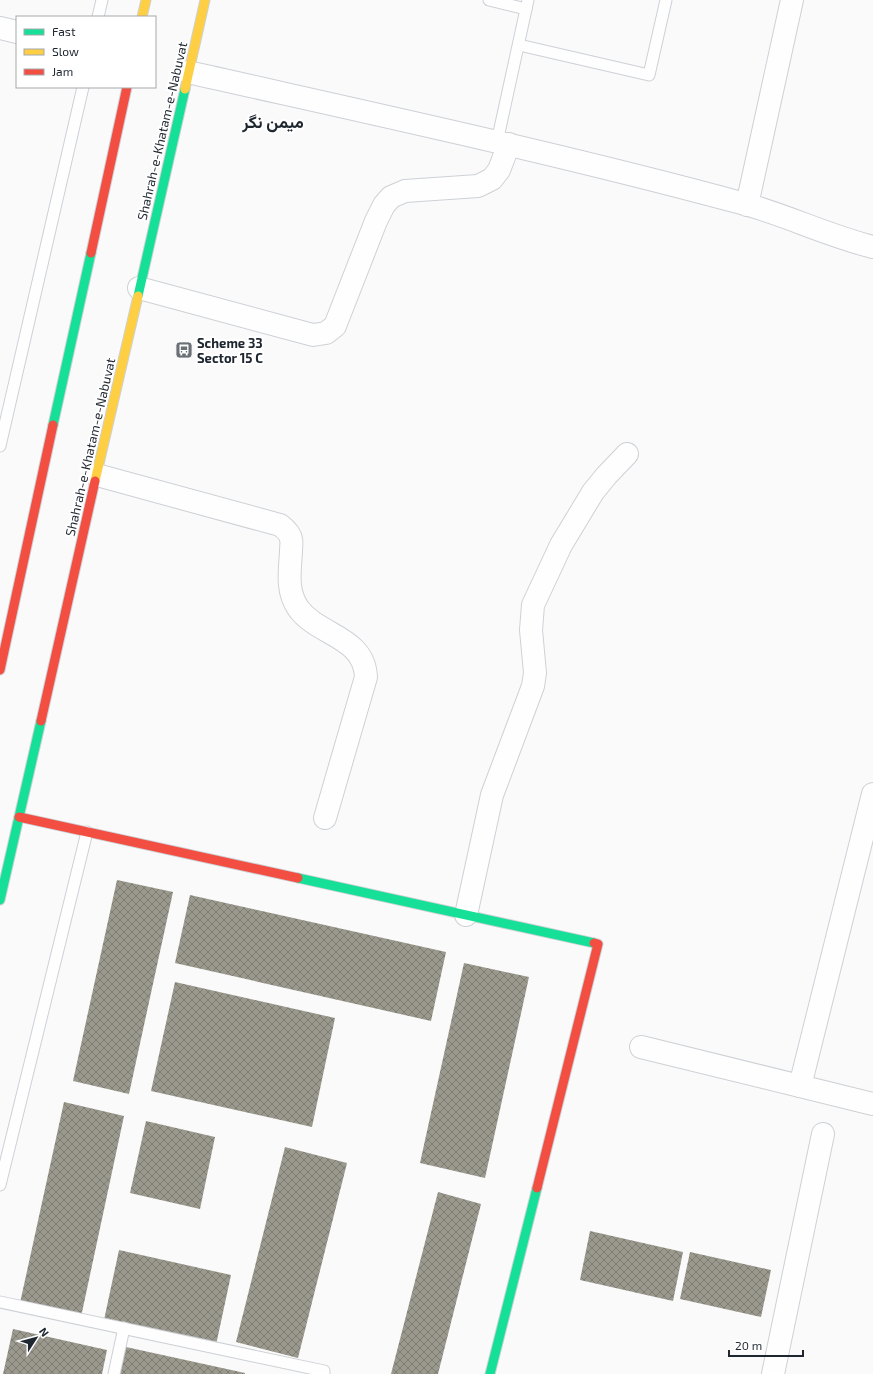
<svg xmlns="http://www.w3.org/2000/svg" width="873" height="1374" font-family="'Exo 2',Vazirmatn,sans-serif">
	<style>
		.building { fill: url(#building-cross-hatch) }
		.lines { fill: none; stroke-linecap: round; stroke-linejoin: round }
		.lane-casing { stroke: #cdd1d6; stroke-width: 13 }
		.street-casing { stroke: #cdd1d6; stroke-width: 24 }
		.fast-casing { stroke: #cdd1d6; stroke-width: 11 }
		.slow-casing { stroke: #cdd1d6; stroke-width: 11 }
		.jam-casing { stroke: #cdd1d6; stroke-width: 11 }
		.lane { stroke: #fefefe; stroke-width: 11 }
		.street { stroke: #fefefe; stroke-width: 22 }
		.fast { stroke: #16e098; stroke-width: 9 }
		.slow { stroke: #ffcf43; stroke-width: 9 }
		.jam { stroke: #f24e42; stroke-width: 9 }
		.labels { text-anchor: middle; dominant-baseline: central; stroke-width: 4; stroke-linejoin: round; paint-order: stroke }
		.street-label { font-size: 13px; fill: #1e2630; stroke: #fff }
		.poi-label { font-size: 13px; font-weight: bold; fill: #1e2630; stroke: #fff; text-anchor: start }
		.district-label { font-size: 17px; font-weight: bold; fill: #1e2630; stroke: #fff }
	</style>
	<defs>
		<pattern id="building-cross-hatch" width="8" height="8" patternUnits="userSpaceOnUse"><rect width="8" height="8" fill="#9b998e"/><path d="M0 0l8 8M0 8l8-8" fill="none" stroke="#7e7d74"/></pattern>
	</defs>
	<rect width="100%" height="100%" fill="#fafafa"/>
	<g class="building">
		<path d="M117,880L173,892L129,1094L73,1081Z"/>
		<path d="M190,895L446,952L431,1021L175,963Z"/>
		<path d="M464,963L529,977L485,1178L420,1163Z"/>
		<path d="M175,982L335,1018L312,1127L151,1091Z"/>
		<path d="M64,1102L124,1116L81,1317L20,1303Z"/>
		<path d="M146,1121L215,1137L200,1209L130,1193Z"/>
		<path d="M285,1147L347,1163L298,1358L236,1342Z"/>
		<path d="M438,1192L481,1204L438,1374H391Z"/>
		<path d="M590,1231L683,1252L673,1301L580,1280Z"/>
		<path d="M119,1250L231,1275L216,1345L104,1320Z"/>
		<path d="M690,1252L771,1270L761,1317L680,1299Z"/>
		<path d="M13,1329L107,1350L102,1374H3Z"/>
		<path d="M126,1347L245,1373V1374H120Z"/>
	</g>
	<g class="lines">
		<g class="lane-casing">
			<g id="lane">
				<path d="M489,0L526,9"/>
				<path d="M98,17L102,0"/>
				<path d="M519,45L649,75L666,0"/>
				<path d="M497,142L528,0"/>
				<path d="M0,446L83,87"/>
				<path d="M0,1185L87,832"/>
				<path d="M0,1302L324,1371V1374"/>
				<path d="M114,1374L124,1328"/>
			</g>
		</g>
		<g class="street-casing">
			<g id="street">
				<path d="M0,28L17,32"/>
				<path d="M188,72C374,114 561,154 745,204C788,216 829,236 873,247"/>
				<path d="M747,205L792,0"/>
				<path d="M139,288L313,335L326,333L335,326L376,221L384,205L391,197L405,191L478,186L492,179L499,170L509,144"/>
				<path d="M97,475L280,525C284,528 290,533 291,539C292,542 291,547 291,551C290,571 286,590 298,608C318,636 364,636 366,677L325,818"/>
				<path d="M466,915L492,795L533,686L535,673L531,630L533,605L561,545L593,492L606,476L627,454"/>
				<path d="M641,1047L873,1104"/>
				<path d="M800,1086L873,794"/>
				<path d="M773,1374L823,1134"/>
			</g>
		</g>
		<g class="fast-casing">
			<g id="fast">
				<path d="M138,296L185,89"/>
				<path d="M53,425L91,253"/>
				<path d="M298,878L594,943"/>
				<path d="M0,900L41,721"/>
				<path d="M490,1374L537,1188"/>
			</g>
		</g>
		<g class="slow-casing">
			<g id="slow">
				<path d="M142,17L146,0"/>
				<path d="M185,89L205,0"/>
				<path d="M95,481L138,296"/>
			</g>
		</g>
		<g class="jam-casing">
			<g id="jam">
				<path d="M91,253L127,87"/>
				<path d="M0,670L53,425"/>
				<path d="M41,721L95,481"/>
				<path d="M19,817L298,878"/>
				<path d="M537,1188L598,944L594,943"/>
			</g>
		</g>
		<use href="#lane" class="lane"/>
		<use href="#street" class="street"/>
		<use href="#fast" class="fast"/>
		<use href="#slow" class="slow"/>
		<use href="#jam" class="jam"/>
	</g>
	<defs>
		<g id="bus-square" transform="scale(0.9)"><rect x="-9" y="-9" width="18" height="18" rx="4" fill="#6b7077" stroke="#fff"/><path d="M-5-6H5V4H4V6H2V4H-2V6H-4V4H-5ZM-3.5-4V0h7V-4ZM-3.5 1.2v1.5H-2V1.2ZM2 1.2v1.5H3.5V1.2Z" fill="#fff"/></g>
	</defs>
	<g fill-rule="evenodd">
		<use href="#bus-square" x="184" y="350"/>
	</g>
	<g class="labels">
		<g class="street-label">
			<text transform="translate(162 131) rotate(-77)">Shahrah-e-Khatam-e-Nabuvat</text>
			<text transform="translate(90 447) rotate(-77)">Shahrah-e-Khatam-e-Nabuvat</text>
		</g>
		<g class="poi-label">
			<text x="197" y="343">Scheme 33<tspan x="197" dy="15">Sector 15 C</tspan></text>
		</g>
		<g class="district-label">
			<text x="273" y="121">میمن نگر</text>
		</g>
	</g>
	<rect x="16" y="16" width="140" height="72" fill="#ffffff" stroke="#a5a8ac"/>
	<rect x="24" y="29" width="20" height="6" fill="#16e098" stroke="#a5a8ac"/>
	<text x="52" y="36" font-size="12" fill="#1e2630">Fast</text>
	<rect x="24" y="49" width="20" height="6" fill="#ffcf43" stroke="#a5a8ac"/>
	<text x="52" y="56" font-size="12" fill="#1e2630">Slow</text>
	<rect x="24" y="69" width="20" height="6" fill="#f24e42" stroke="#a5a8ac"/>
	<text x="52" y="76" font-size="12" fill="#1e2630">Jam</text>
	<g transform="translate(36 1338) rotate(54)" stroke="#ffffff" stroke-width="3" paint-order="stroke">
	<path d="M0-3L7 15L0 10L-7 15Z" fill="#1e2630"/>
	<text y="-6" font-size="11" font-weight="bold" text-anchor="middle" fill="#1e2630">N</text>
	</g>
	<path d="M729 1350v6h74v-6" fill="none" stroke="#1e2630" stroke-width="2"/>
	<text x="735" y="1350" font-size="12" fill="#1e2630" stroke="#ffffff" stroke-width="3" paint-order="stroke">20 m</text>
</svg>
